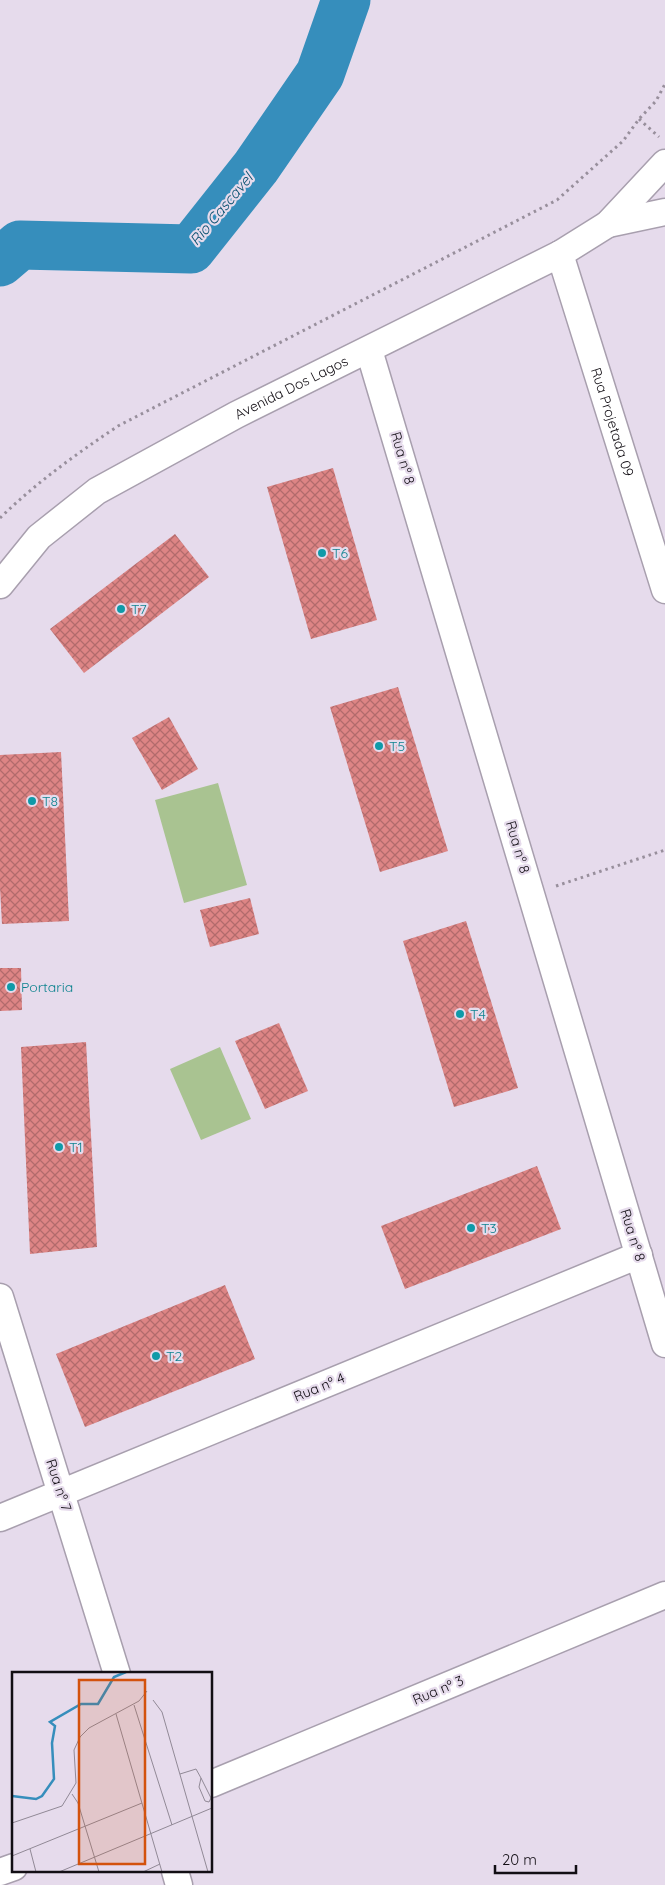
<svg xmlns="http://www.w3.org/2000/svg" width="665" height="1885" font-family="Quicksand,sans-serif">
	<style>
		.garden { fill: #a9c391 }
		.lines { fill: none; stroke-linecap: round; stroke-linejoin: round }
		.river { stroke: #368ebc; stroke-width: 49 }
		.building { fill: url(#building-cross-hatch) }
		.minor-casing { stroke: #a89fae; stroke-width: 29 }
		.path { stroke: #988f9c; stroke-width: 3; stroke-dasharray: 2.5 4; stroke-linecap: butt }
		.minor { stroke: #fff; stroke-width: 26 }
		.culture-dot { fill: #0f9aa8; stroke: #e6dbec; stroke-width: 2 }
		.labels { text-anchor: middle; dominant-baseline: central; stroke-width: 4.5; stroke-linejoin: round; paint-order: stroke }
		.street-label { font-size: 14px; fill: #120e14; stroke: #e6dbec }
		.culture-label { font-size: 14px; fill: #0d838f; stroke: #e6dbec; text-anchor: start }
		.water-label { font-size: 15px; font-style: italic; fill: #054e6e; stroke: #e6dbec }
		.inset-river { fill: none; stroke: #368ebc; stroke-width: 2.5 }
		.inset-road { fill: none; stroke: #918996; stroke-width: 1 }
		.view { fill: #d3520d; fill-opacity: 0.15; stroke: #d3520d; stroke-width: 2.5 }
		.inset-edge { fill: none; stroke: #120e14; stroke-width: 2.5 }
	</style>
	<defs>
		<pattern id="building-cross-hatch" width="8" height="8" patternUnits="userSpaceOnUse" patternTransform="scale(1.25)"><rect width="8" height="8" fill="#dd8585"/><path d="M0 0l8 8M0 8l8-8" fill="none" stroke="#b26b6c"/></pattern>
	</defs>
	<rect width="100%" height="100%" fill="#e6dbec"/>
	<g class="garden">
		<path d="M218,783L247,885L184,903L155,800Z"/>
		<path d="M220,1047L251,1119L201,1140L170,1069Z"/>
	</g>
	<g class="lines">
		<path class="river" d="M0,262L20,245L191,249L256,167L320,74L346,0"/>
	</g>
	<g class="building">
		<path d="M333,468L377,620L311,639L267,487Z"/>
		<path d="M175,534L209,577L84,673L50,629Z"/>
		<path d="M398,687L448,851L380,872L330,707Z"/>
		<path d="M169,717L198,769L162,790L132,738Z"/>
		<path d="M61,752L69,921L2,924L0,888V755Z"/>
		<path d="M250,898L259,934L210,947L200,910Z"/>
		<path d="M466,921L518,1088L454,1107L403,941Z"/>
		<path d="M0,968H21L22,1010L0,1011Z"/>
		<path d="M279,1023L308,1091L265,1109L235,1041Z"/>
		<path d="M86,1042L97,1247L30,1254L21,1047Z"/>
		<path d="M537,1166L561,1229L405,1289L381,1226Z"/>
		<path d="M225,1285L255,1359L85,1427L56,1354Z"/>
	</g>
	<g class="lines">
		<g class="minor-casing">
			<g id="minor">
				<path d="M608,224L665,212"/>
				<path id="s1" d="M560,254L665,590"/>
				<path d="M369,350L665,1344"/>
				<path id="s2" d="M0,585L39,537L97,491L236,415L560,254L608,224L665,163"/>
				<path d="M0,1297L117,1674"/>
				<path d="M0,1518L639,1255"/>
				<path d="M211,1784L665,1595"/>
				<path d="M175,1871L179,1885"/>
				<path d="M0,1872L14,1867"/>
			</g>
		</g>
		<g class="path">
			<path d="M639,119L659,137"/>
			<path d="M0,518C37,482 75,455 118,426L557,200L623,141L639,119L656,101L665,84"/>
			<path d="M556,886L665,850"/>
		</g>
		<use href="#minor" class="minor"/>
	</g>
	<g class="culture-dot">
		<circle cx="322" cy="553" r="5"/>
		<circle cx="121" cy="609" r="5"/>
		<circle cx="379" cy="746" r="5"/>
		<circle cx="32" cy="801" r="5"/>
		<circle cx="11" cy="987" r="5"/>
		<circle cx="460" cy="1014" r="5"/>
		<circle cx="59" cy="1147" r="5"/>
		<circle cx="471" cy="1228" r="5"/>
		<circle cx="156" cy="1356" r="5"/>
	</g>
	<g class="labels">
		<g class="street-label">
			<text stroke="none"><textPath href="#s2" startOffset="356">Avenida Dos Lagos</textPath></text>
			<text stroke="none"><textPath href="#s1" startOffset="176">Rua Projetada 09</textPath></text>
			<text transform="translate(403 458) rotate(74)">Rua nº 8</text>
			<text transform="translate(518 847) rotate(74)">Rua nº 8</text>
			<text transform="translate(633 1235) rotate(73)">Rua nº 8</text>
			<text transform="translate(319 1387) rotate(-22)">Rua nº 4</text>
			<text transform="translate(59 1485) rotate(72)">Rua nº 7</text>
			<text transform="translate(438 1690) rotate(-23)">Rua nº 3</text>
		</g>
		<g class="culture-label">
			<text x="332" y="553">T6</text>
			<text x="131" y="609">T7</text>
			<text x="389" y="746">T5</text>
			<text x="42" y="801">T8</text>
			<text x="21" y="987">Portaria</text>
			<text x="470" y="1014">T4</text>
			<text x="69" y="1147">T1</text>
			<text x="481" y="1228">T3</text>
			<text x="166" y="1356">T2</text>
		</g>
		<g class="water-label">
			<text transform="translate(221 209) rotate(-50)">Rio Cascavel</text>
		</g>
	</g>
	<g transform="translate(12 1672)">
		<rect width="200" height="200" fill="#e6dbec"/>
		<path class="inset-river" d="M0,124L24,127L30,124L42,107L40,71L43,54L38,50L69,32H86L102,5L114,0"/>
		<path class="inset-road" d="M141,28L150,40L196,200M122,33L160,153M104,42L150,200M168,102L184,97L189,106L199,126L197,130L193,129L187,115L189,106M60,122L66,131L87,200M0,151L50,134L64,111L62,78L68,65L77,56L127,29L135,19M18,177L24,200M0,184L130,131M47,200L200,136M131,200L148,192"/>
		<path class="view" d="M67,8H133V192H67Z"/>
		<rect width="200" height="200" class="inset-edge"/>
	</g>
	<path d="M495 1865v8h81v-8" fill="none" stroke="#120e14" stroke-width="2.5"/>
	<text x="502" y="1865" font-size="15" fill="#120e14" stroke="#e6dbec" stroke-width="4" paint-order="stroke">20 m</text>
</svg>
